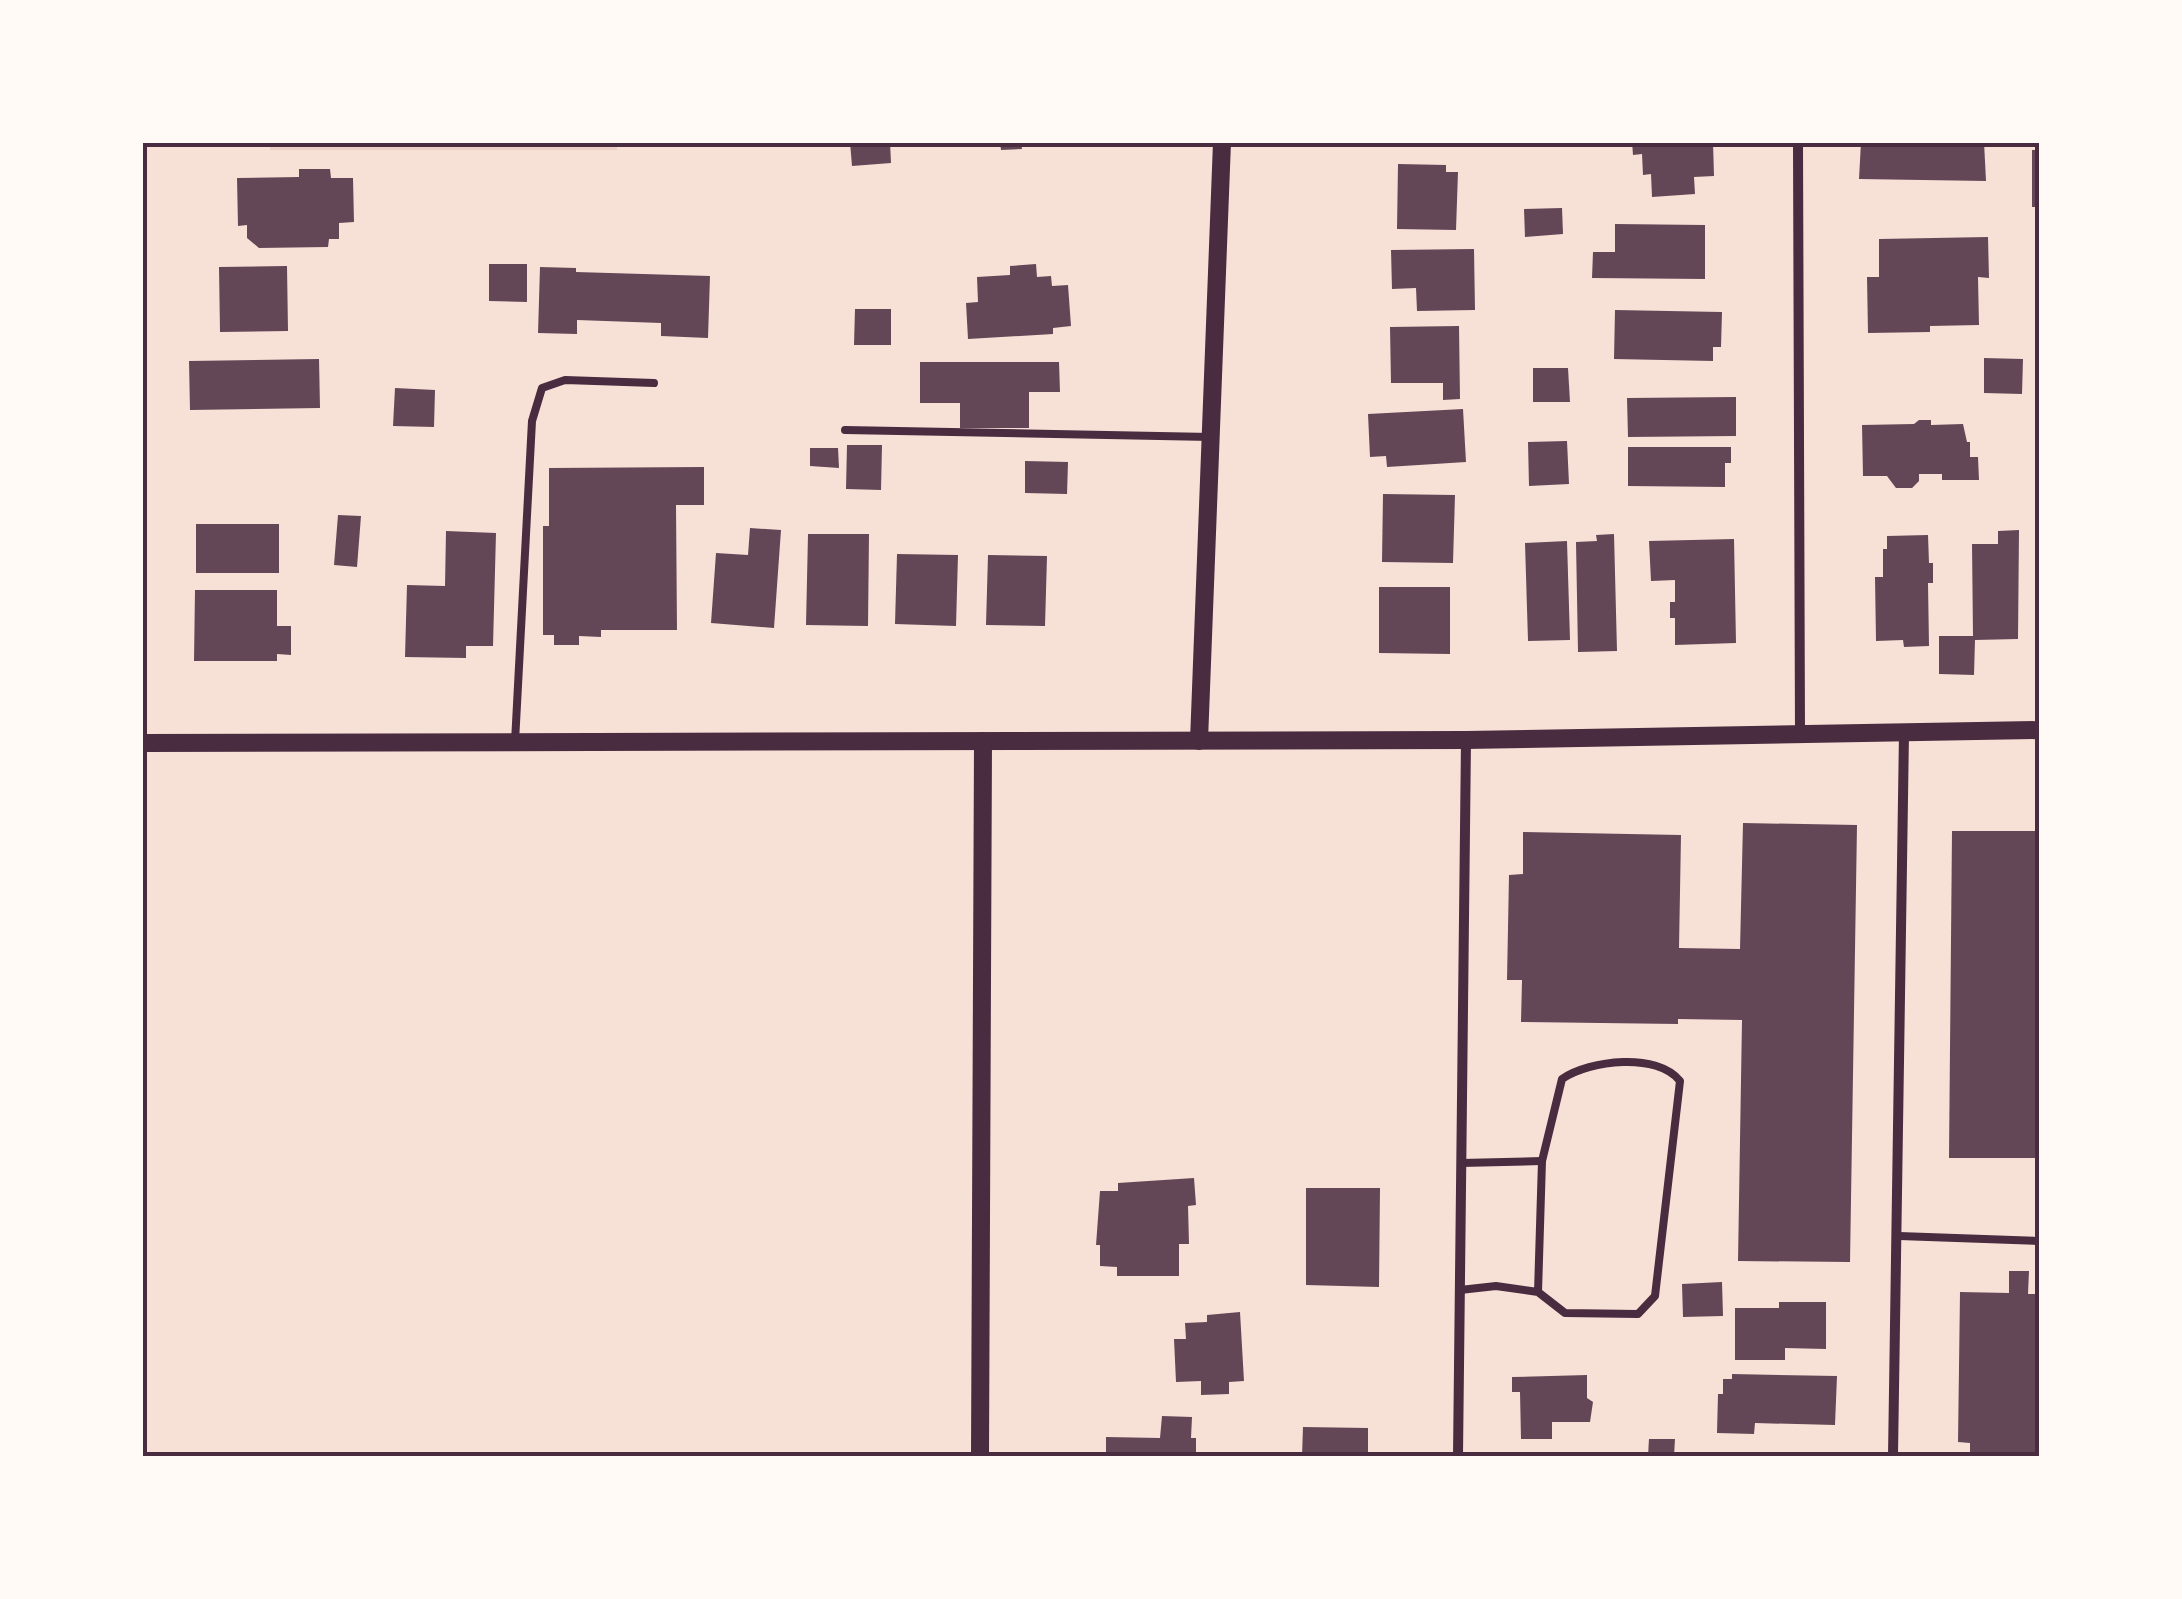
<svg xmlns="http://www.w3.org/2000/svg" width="2182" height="1599" font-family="'PT Sans',sans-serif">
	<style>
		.green { fill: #ebcfc5 }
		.building { fill: #644757 }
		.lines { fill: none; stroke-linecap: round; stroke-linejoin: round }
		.service { stroke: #4a2c40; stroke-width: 8 }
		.minor { stroke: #4a2c40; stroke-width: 10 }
		.tertiary { stroke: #4a2c40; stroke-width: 18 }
		.neatline { fill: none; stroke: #4a2c40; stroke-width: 4 }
	</style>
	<rect width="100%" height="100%" fill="#f7e1d7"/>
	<path class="green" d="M617,142V150H270V142Z"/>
	<g class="building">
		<path d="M850,142H890L891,163L852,166Z"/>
		<path d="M1000,142H1021L1022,149L1001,150Z"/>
		<path d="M1632,142H1713L1714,176L1694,177L1695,194L1652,197L1651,174L1643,175L1642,154L1633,155Z"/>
		<path d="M1861,142H1984L1986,181L1859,179Z"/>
		<rect x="2032" y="150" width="8" height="57"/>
		<path d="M1398,164L1446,165V172H1458L1456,230L1397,229Z"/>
		<path d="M299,169H330L331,178H353L354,222L339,223V239H329L328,247L259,248L247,238V225L238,226L237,178L299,177Z"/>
		<path d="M1562,208L1563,234L1525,237L1524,209Z"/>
		<path d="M1615,224L1705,225V279L1592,278L1593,252H1615Z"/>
		<path d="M1988,237L1989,278L1978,277L1979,325L1930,326V332L1868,333L1867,277H1879V239Z"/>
		<path d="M1474,249L1475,310L1417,311L1416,288L1392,289L1391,250Z"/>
		<path d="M489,264H527V302L489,301Z"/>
		<path d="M1036,264L1037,277L1051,276L1052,286L1068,285L1071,326L1053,328V334L968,339L966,303L978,302L977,277L1010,275V266Z"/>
		<path d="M287,266L288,331L220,332L219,267Z"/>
		<path d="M540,267L576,268V272L710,276L708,338L661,336V323L577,320V334L538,333Z"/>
		<path d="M855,309H891V345H854Z"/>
		<path d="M1615,310L1722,312L1721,347H1713V361L1614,359Z"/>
		<path d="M1459,326L1460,399L1443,400V383H1391L1390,327Z"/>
		<path d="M1984,358L2023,359L2022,394L1984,393Z"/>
		<path d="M319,359L320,408L190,410L189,361Z"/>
		<path d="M920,362H1059L1060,392H1029V428H960V403H920Z"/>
		<path d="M1533,368H1568L1570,402H1533Z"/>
		<path d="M395,388L435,390L434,427L393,426Z"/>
		<path d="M1736,397V436L1628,437L1627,398Z"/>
		<path d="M1463,409L1466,462L1387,467L1386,456L1370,457L1368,414Z"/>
		<path d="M1919,420H1931V425L1963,424L1967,442H1970V457H1978L1979,480H1942V474H1919V481L1912,488H1896L1887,476H1863L1862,425L1914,424Z"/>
		<path d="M1567,441L1569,484L1529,486L1528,442Z"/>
		<path d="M847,445H882L881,490L846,489Z"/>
		<path d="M1628,447H1731V463H1725V487L1628,486Z"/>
		<path d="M810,448H838L839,468L810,466Z"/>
		<path d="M1025,461L1068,462L1067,494L1025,493Z"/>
		<path d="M704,467V505H676L677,630H601V637L579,636V645H554V635H543V526H549V468Z"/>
		<path d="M1383,494L1455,495L1453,563L1382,562Z"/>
		<path d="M338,515L361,516L357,567L334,565Z"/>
		<rect x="196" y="524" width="83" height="49"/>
		<path d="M750,528L781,530L774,628L711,623L716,553L748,555Z"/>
		<path d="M2019,530L2018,639L1975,640L1974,675L1939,674V636H1973L1972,544H1998V531Z"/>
		<path d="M446,531L496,533L493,646H466V658L405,657L407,585L445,586Z"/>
		<path d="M808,534H869L868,626L806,625Z"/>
		<path d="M1614,534L1617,651L1578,652L1576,542L1597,541L1596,535Z"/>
		<path d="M1928,535L1929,563H1933V583H1928L1929,646L1904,647L1903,640L1876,641L1875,577H1883V549H1887V536Z"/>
		<path d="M1734,539L1736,643L1675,645V618H1670V602H1675V580L1651,581L1649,541Z"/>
		<path d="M1567,541L1570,640L1528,641L1525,543Z"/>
		<path d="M897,554L958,555L956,626L895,624Z"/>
		<path d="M988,555L1047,556L1045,626L986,625Z"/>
		<path d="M1379,587H1450V654L1379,653Z"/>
		<path d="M195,590H277V626H291V655L277,654V661H194Z"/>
		<path d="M1743,823L1857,825L1850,1262L1738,1261L1742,1020L1678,1019V1024L1521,1022L1522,980H1507L1509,875L1523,874V832L1681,835L1679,948L1740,949Z"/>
		<path d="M1952,831H2040V1158H1949Z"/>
		<path d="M1194,1178L1196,1205L1188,1206L1189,1244H1179V1276H1117V1267L1100,1266V1245H1096L1100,1191H1118V1183Z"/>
		<path d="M1306,1188H1380L1379,1287L1306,1285Z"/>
		<path d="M2009,1271H2029L2028,1294H2040V1456H1970V1443L1958,1442L1960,1292L2009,1293Z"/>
		<path d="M1722,1282L1723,1316L1683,1317L1682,1284Z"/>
		<path d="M1779,1302H1826V1349L1785,1348V1360H1735V1308H1779Z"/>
		<path d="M1240,1312L1244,1381L1229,1382V1394L1201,1395V1381L1176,1382L1174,1339H1186L1185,1323L1207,1322V1315Z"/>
		<path d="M1732,1374L1837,1376L1835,1425L1755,1423L1754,1434L1717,1433L1718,1394H1723V1379H1732Z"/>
		<path d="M1587,1375V1398L1593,1402L1590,1422H1552V1439H1521L1520,1392H1512V1377Z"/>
		<path d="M1162,1416L1192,1417L1191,1438H1196V1456H1106V1437L1160,1438Z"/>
		<path d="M1303,1427L1368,1428V1456H1302Z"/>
		<path d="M1649,1439H1675L1674,1456H1648Z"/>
	</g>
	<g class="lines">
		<g class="service">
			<path d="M845,430L1211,437"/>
			<path d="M515,742L532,421L542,388L565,380L654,383"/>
			<path d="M1461,1163L1542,1161"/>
			<path d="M1899,1236L2040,1241"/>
			<path d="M1460,1290L1496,1286L1538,1292L1565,1313L1638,1314L1655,1296L1680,1081C1657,1052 1590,1060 1562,1079L1542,1161L1538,1292"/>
		</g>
		<g class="minor">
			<path d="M1798,142L1800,735"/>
			<path d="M1458,1456L1466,740"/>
			<path d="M1893,1456L1904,733"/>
		</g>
		<g class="tertiary">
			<path d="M1199,741L1222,142"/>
			<path d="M142,743L1466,740L2040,730"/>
			<path d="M980,1456L983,741"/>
		</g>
	</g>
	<rect width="2182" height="1599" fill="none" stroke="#fffaf5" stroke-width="290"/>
	<rect x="145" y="145" width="1892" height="1309" class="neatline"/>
</svg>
